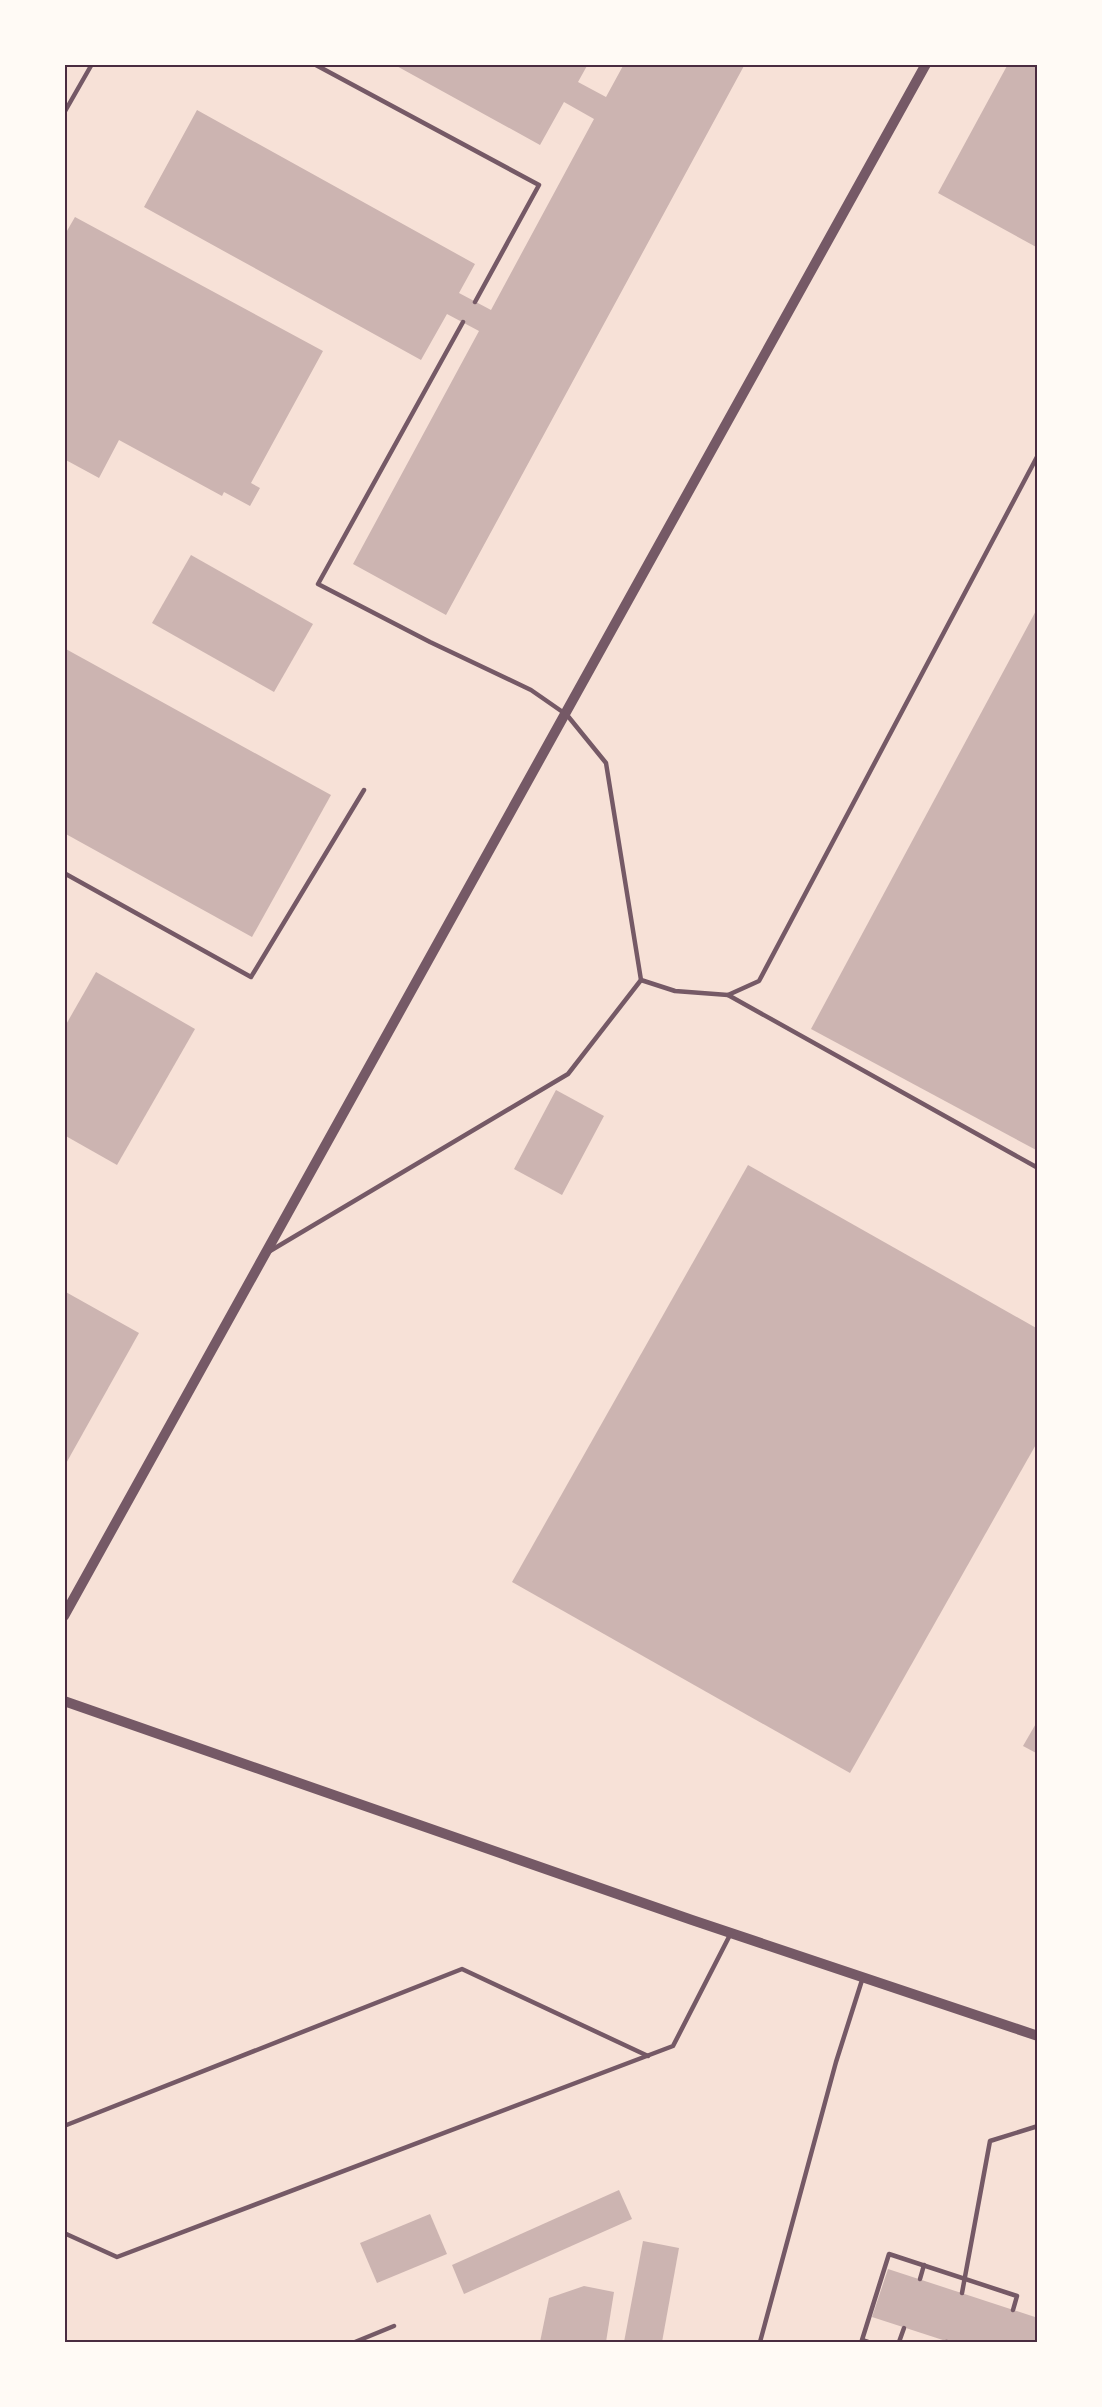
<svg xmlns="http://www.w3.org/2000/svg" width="1102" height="2407" font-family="Overpass,sans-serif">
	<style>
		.building { fill: #ccb4b1 }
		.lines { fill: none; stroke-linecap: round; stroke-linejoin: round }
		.service { stroke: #755966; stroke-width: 4.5 }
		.tertiary { stroke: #755966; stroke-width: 10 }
		.neatline { fill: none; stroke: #4a2c40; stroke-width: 2 }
	</style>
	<rect width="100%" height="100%" fill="#f7e1d7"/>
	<g class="building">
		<path d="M393,64H588L578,82L606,97L624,64H745L446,615L353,564L479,331L447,314L421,360L144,207L197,110L475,264L459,293L491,310L594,119L564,102L540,145Z"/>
		<path d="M1008,64H1038V248L938,193Z"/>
		<path d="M75,217L323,351L251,483L260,488L250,506L224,492L222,496L119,440L99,478L64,459V236Z"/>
		<path d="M191,555L313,624L274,692L152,623Z"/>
		<path d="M1038,607V1151L811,1029Z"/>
		<path d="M64,648L331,795L252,937L64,833Z"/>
		<path d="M96,972L195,1029L117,1165L64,1135V1028Z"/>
		<path d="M556,1090L604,1116L562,1195L514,1169Z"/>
		<path d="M748,1165L1038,1329V1441L850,1773L512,1582Z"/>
		<path d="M64,1291L139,1333L64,1467Z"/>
		<path d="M1038,1720V1754L1023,1746Z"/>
		<path d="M619,2190L632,2219L464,2294L452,2265Z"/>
		<path d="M430,2214L447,2254L377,2283L360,2243Z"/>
		<path d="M643,2241L679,2248L662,2342H624Z"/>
		<path d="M888,2269L1038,2318V2342H949L872,2317Z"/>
		<path d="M584,2286L614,2292L606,2342H540L549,2298Z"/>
	</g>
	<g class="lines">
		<g class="service">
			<path d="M314,64L539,185L475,302"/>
			<path d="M64,113L92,64"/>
			<path d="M64,873L251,977L364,790"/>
			<path d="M641,980L675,991L728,995L759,981L1038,455"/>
			<path d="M728,995L1038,1168"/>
			<path d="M270,1251L568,1074L641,980L606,763L567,715L531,690L430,642L318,584L463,322"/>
			<path d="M64,2126L462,1969L648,2056"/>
			<path d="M64,2233L117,2257L673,2046L731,1933"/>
			<path d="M920,2279L924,2265"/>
			<path d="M962,2293L990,2141L1038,2126"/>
			<path d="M355,2342L394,2326"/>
			<path d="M760,2342L836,2062L863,1977"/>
			<path d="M868,2342L862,2340L889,2254L1017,2296L1013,2310"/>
			<path d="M899,2342L904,2328"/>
			<path d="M946,2342H947"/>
		</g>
		<g class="tertiary">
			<path d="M64,1616L926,64"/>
			<path d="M64,1701L692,1920L1038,2036"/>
		</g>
	</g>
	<rect width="1102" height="2407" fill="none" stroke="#fffaf5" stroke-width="132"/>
	<rect x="66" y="66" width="970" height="2275" class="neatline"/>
</svg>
